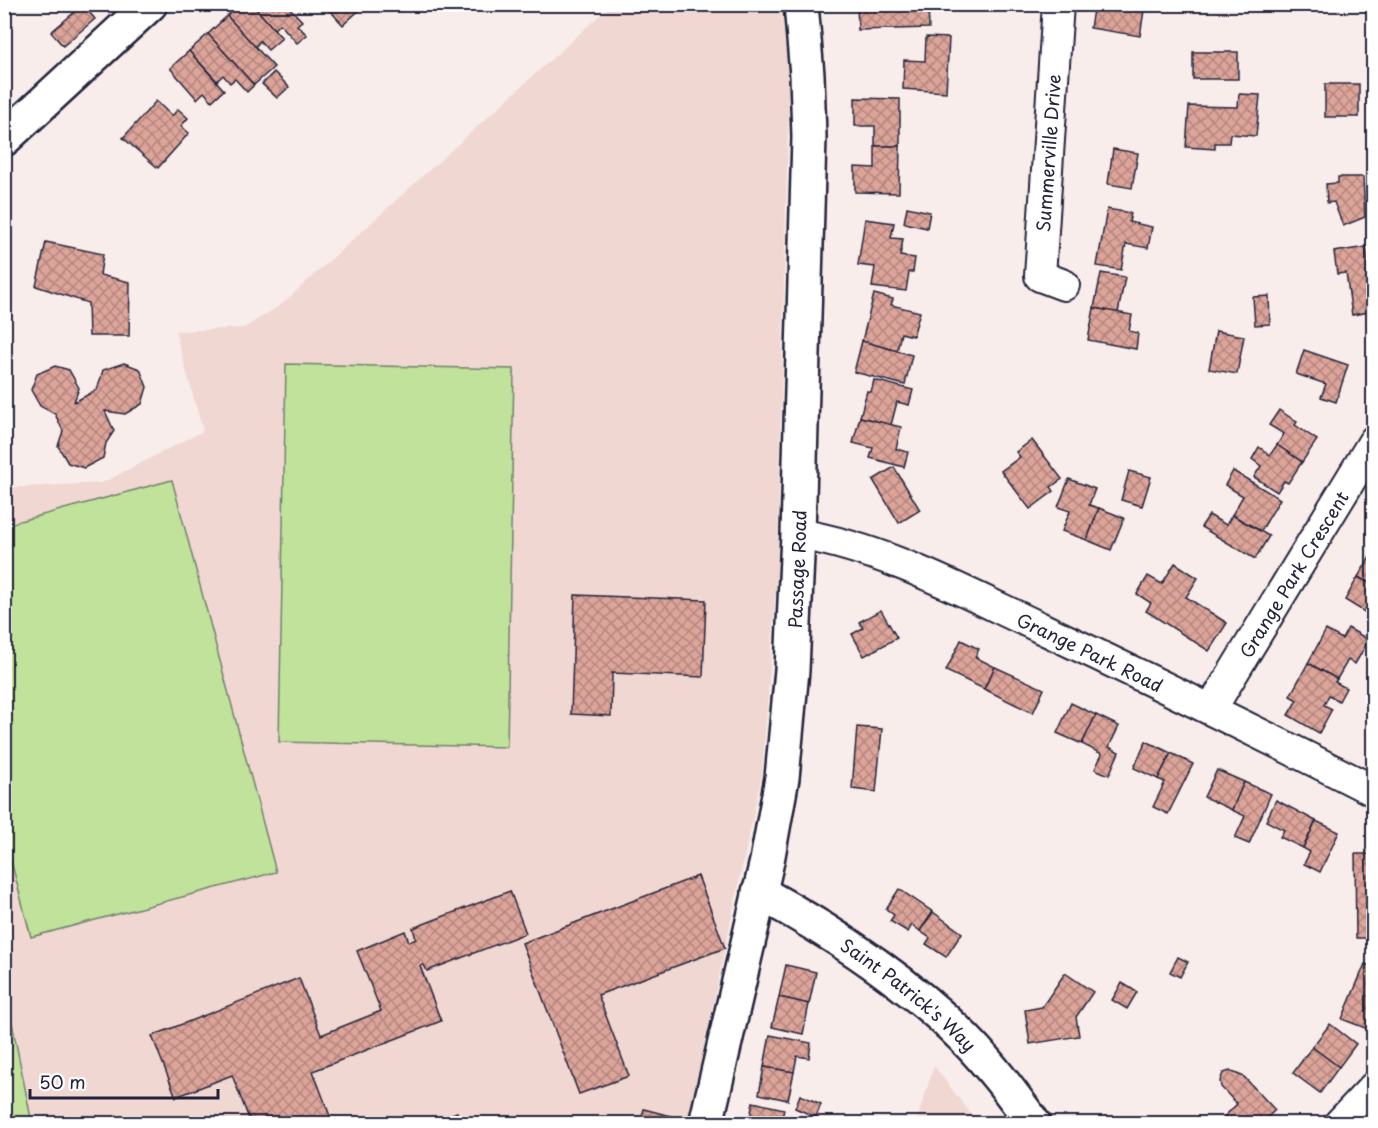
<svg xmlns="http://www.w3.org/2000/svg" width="1378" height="1128" font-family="'Playpen Sans',sans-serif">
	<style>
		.built { fill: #f0d7d2 }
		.grass { fill: #c0e29b; stroke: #71826b; stroke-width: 1.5 }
		.building { fill: url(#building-cross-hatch); stroke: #22223b; stroke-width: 1.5 }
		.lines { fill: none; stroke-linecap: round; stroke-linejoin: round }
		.street-casing { stroke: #22223b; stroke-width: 34 }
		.secondary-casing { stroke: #22223b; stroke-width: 38 }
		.street { stroke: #fff; stroke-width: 30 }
		.secondary { stroke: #fff; stroke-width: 33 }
		.labels { text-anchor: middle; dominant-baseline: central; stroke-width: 6; stroke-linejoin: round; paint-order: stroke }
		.street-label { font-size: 18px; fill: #22223b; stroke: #fff }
	</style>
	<defs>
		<pattern id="building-cross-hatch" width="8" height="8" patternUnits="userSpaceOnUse" patternTransform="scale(1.5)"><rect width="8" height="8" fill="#dda499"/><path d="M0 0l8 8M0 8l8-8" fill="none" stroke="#b3857e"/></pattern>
	</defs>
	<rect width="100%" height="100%" fill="#f8edeb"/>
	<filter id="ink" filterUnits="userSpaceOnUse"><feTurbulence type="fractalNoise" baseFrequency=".0167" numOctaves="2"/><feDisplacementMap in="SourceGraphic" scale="12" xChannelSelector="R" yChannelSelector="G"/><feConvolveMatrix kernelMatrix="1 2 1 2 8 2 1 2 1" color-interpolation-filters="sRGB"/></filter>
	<g filter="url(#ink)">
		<g class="built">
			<path d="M611,5H781L789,81L777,576L762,774L688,1123H5L4,488L102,483L203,431L175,331L244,328L282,304Z"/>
			<path d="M934,1066L978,1123H916Z"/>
		</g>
		<g class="grass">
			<path d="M286,364L514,369L507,747L279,742Z"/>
			<path d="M172,480L276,872L31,937L5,838V525Z"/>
			<path d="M4,988H5L32,1123H5Z"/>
		</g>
		<g class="building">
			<path d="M240,4H252L282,38L268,50L260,41L255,47L227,16Z"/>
			<path d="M252,4H286L302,21L297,25L307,35L297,43L280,24L274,29Z"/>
			<path d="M324,4H366L343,25Z"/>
			<path d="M857,4L928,6L929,28L858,30Z"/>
			<path d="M1094,4H1145L1140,36L1090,28Z"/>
			<path d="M83,5L95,19L63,46L51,32Z"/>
			<path d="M227,16L274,67L254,85L208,34Z"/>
			<path d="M208,34L254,85L247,92L235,79L230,83L223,75L217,81L189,51Z"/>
			<path d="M926,37L949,38L946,92L903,89L904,60L925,61Z"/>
			<path d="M189,51L224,90L212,101L204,92L197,99L170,68Z"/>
			<rect x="1193" y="52" width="45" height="27"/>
			<path d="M274,72L289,87L277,98L262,84Z"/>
			<rect x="1325" y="84" width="34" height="33"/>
			<path d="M1239,94L1260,95L1256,136L1230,134L1229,143H1215V149L1186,147L1189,106L1238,107Z"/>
			<path d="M855,98L900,99V146H875V126H855Z"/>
			<path d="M156,101L172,116L178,109L188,118L181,126L189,133L158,168L123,138Z"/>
			<path d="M875,146H900L899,193L855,192V167L875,168Z"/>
			<path d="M1113,149L1138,153L1132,188L1108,184Z"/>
			<path d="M1338,177H1363L1365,217L1343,226L1334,202L1327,203L1326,184L1338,183Z"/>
			<path d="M907,207L930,212L927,228L904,223Z"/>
			<path d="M1107,209L1131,213L1129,222L1152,227L1148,248L1126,244L1121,270L1097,266Z"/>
			<path d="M865,219L894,223L891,238L903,239L900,256L915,258L913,272H909L906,291L872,287L875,267L858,265Z"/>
			<path d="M46,242L103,254L100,275L130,282L129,336H89L88,303L36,286Z"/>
			<path d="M1366,247L1370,276H1374V311L1352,315L1346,273L1337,274L1334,252Z"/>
			<path d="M1101,273L1125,277L1118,313L1094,308Z"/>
			<path d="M874,294L893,299L891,305L920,312L913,336L901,333L897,351L862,341Z"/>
			<path d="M1269,296L1270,324L1255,325L1253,297Z"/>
			<path d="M1094,308L1132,315L1129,331L1138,333L1136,349L1088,340Z"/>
			<path d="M1216,331L1244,336L1237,374L1209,369Z"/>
			<path d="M862,341L912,355L905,385L854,372Z"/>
			<path d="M1304,350L1348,365L1336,402L1321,397L1326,384L1296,374Z"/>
			<path d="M124,363L140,369L147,387L142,404L125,414L105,411L114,431L106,443L103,458L84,468L68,463L58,446L63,431L55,414L40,406L31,390L37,374L55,366L69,370L79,388L74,402L97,390L103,370Z"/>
			<path d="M874,380L913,390L909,405L897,402L891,425L860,417L867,391L871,392Z"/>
			<path d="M1279,410L1297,422L1295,425L1317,440L1302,462L1277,445L1284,434L1269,425Z"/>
			<path d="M860,417L901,427L896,449L908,452L904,467L870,458L873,448L853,443Z"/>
			<path d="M1032,440L1062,479L1051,487L1054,491L1030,509L1001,471L1020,457L1016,452Z"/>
			<path d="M1277,445L1302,462L1288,483L1284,481L1277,492L1254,477L1261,466L1252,459L1259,447L1270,455Z"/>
			<path d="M894,467L920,510L899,523L873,480Z"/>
			<path d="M1129,471L1151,477L1142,506L1121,500Z"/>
			<path d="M1233,471L1280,499L1261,531L1232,515L1243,496L1225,485Z"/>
			<path d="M1069,479L1095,489L1089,505L1099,508L1087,540L1062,531L1070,511L1058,507Z"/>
			<path d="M1099,508L1124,518L1111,550L1087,540Z"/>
			<path d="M1209,515L1226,525L1232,515L1269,536L1255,559L1201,527Z"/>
			<path d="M1372,554L1374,555V586L1358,577Z"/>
			<path d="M1175,563L1198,578L1186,597L1227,623L1209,651L1146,611L1151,603L1137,594L1148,576L1162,584Z"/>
			<path d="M1358,577L1374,586V612L1371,616L1345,600Z"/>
			<path d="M575,595L706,600L703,677L612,673L611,716L571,714Z"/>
			<path d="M881,610L897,638L864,656L852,634L863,628L859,622Z"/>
			<path d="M1348,628L1369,640L1355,664L1348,660L1337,679L1308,663L1326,630L1342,639Z"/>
			<path d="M961,640L979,649L975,657L995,667L984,689L946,671Z"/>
			<path d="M1308,663L1337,679L1335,682L1346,688L1339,701L1329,695L1324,705L1332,709L1319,733L1288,715L1297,700L1290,696Z"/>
			<path d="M995,667L1044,689L1033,713L984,689Z"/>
			<path d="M1071,703L1096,715L1082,744L1057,733Z"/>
			<path d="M1096,715L1119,726L1109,747L1119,752L1109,775L1095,769L1102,754L1082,744Z"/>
			<path d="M857,727L882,729L876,792L852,789Z"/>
			<path d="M1146,741L1171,753L1158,779L1134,768Z"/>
			<path d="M1171,753L1193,764L1168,814L1153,807L1165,782L1158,779Z"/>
			<path d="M1217,770L1244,782L1232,810L1204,797Z"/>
			<path d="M1244,782L1271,794L1249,844L1235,838L1245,816L1232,810Z"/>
			<path d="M1276,800L1316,821L1303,848L1280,837L1284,830L1266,821Z"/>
			<path d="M1316,821L1339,832L1320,872L1304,864L1310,852L1303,848Z"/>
			<path d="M1355,854H1374V938H1356Z"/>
			<path d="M698,876L725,948L598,995L629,1076L579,1094L522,943Z"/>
			<path d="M899,889L933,912L920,931L912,925L908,932L890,921L894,915L886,909Z"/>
			<path d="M510,891L526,933L427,971L424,965L420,966L441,1021L313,1071L333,1124H251L232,1075L176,1097L152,1036L299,978L321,1035L381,1011L357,951L405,931L409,942L416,939L413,928Z"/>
			<path d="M933,912L962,933L946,957L926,944L930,938L920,931Z"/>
			<path d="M1178,957L1188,962L1180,977L1170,972Z"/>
			<path d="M1365,964L1374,967V1016L1368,1029L1342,1019Z"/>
			<path d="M786,965L816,972L809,1004L779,997Z"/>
			<path d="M1065,973L1093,992L1076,1017L1079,1036L1030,1044L1025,1010L1042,1007Z"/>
			<path d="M1122,983L1137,992L1127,1009L1112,1000Z"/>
			<path d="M779,997L809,1004L803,1034L772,1027Z"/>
			<path d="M1330,1024L1356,1044L1339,1067L1312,1047Z"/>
			<path d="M770,1035L811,1043L809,1058L797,1056L794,1072L764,1067Z"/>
			<path d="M1312,1047L1339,1067L1320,1093L1293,1073Z"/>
			<path d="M764,1067L794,1072L788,1100L759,1094Z"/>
			<path d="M1230,1071L1244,1077L1275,1110L1261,1124H1217L1237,1104L1221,1087L1220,1081L1223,1073Z"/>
			<path d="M800,1095L821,1104L816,1117L795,1108Z"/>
			<path d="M753,1102L784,1109L781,1124H749Z"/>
			<path d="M644,1109L682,1119L681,1124H640Z"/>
			<path d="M457,1112L461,1124H427Z"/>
		</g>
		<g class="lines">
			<g class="street-casing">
				<g id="street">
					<path d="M1058,4L1040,276L1064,285"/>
					<path id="s1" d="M798,534C885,549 960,590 1039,627C1151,680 1263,735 1374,791"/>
					<path id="s2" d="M1211,709L1374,441"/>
					<path d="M1339,1124L1374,1087"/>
				</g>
			</g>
			<g class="secondary-casing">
				<g id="secondary">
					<path d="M4,139L150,4"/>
					<path id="s3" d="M759,892C832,932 905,979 964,1038C990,1064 1012,1094 1034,1124"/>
					<path id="s4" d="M706,1124L767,861L782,778L792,670L798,534L809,137L807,75L801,4"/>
				</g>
			</g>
			<use href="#street" class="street"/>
			<use href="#secondary" class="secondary"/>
		</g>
	</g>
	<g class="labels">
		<g class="street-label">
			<text transform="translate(1048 153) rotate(-86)">Summerville Drive</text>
			<text stroke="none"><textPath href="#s4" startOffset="564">Passage Road</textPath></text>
			<text stroke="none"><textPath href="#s2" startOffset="158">Grange Park Crescent</textPath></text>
			<text stroke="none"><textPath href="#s1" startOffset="316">Grange Park Road</textPath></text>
			<text stroke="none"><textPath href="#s3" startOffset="182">Saint Patrick's Way</textPath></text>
		</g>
	</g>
	<rect width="1378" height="1128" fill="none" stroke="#fff" stroke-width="24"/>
	<rect x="12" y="12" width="1354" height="1104" fill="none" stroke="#22223b" stroke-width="2" filter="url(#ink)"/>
	<path d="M30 1089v9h188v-9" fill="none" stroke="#22223b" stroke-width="3"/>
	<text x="39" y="1089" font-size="18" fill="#22223b" stroke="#ffffff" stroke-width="4.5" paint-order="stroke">50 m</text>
</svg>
